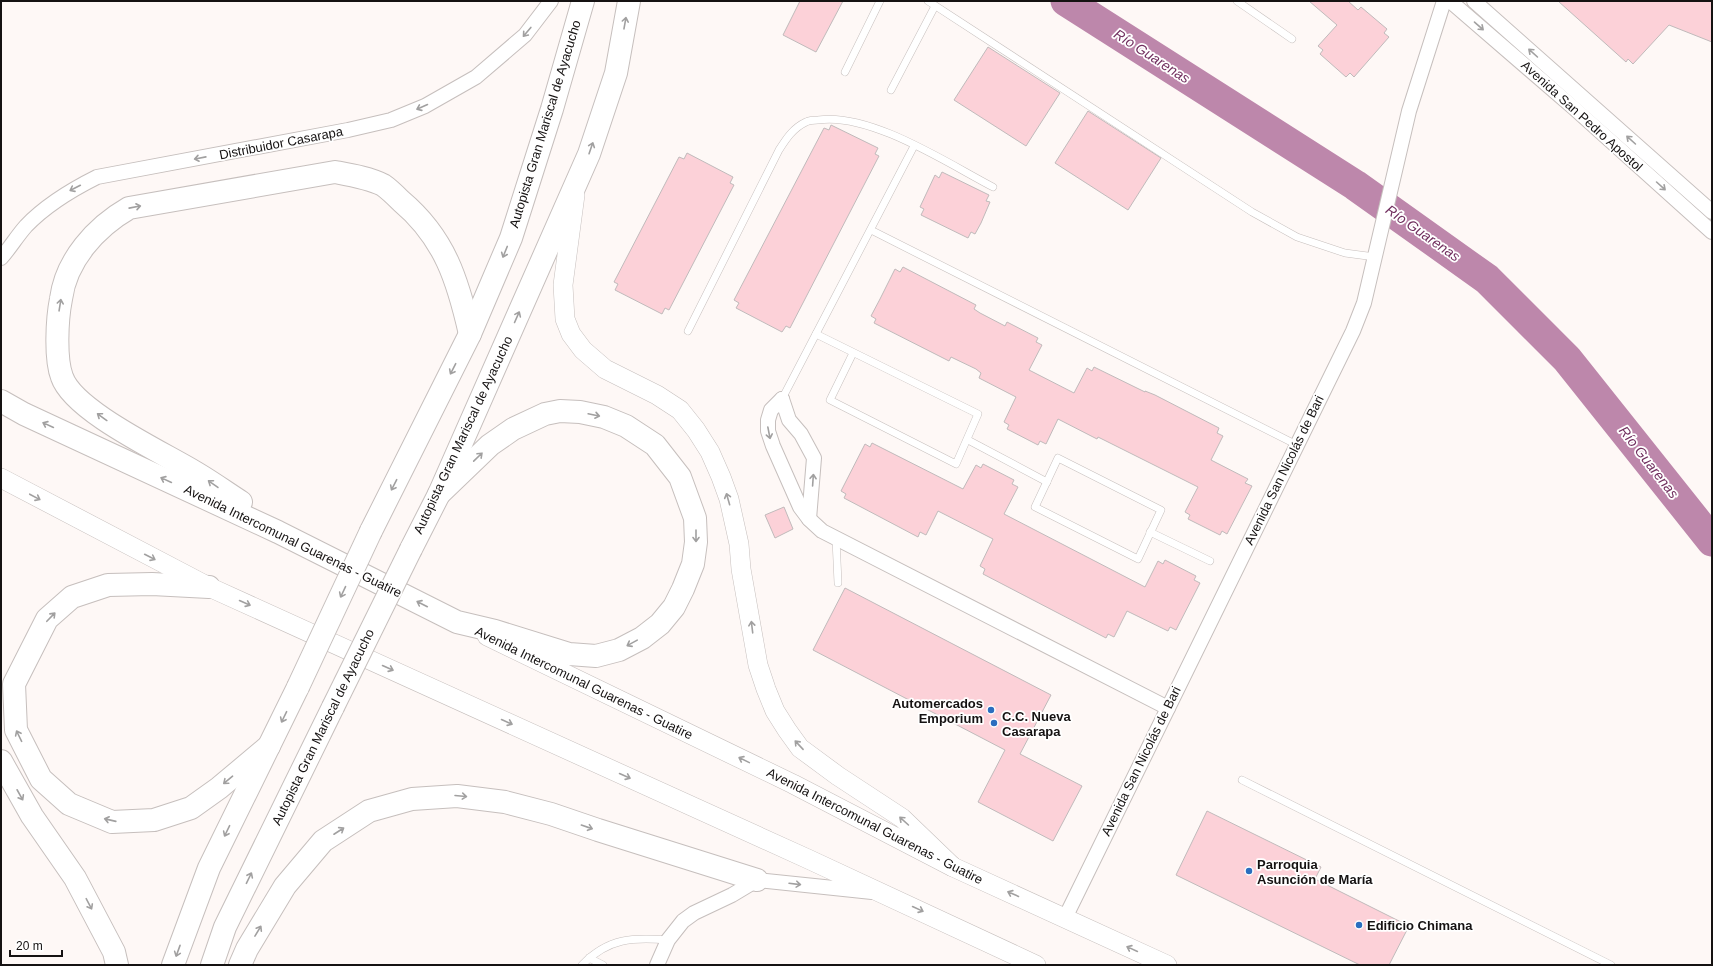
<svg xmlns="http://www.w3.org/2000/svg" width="1713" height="966" font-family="Helvetica,sans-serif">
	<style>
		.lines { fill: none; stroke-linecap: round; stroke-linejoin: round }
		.river { stroke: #bd87ab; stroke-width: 31 }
		.building { fill: #fcd1d8; stroke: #c0babb }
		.lane-casing { stroke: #c6bfbd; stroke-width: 8 }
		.street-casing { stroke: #c6bfbd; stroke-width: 16 }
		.secondary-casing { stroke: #c6bfbd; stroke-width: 20 }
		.highway-casing { stroke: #c6bfbd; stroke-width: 24 }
		.lane { stroke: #fff; stroke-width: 7 }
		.street { stroke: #fff; stroke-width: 14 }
		.secondary { stroke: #fff; stroke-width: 19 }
		.highway { stroke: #fff; stroke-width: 22 }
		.highway-bridge-casing { stroke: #c6bfbd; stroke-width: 24; stroke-linecap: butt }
		.highway-bridge { stroke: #fff; stroke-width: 22 }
		.oneway { stroke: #a1a0a0 }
		.poi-dot { fill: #2a6ebf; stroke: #fff; stroke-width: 1.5 }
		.labels { text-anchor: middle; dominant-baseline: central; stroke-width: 3.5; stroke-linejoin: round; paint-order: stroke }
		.street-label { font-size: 13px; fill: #151212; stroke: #fff }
		.poi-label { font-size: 13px; font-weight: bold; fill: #151212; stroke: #fff; text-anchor: start }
		.water-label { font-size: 14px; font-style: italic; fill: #712f5f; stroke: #fff }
	</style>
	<rect width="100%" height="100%" fill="#fef8f6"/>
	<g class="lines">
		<path class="river" d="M1066,1L1355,185L1487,279L1567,359L1712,541"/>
	</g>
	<g class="building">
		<path d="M800,1H843L816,52L783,35Z"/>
		<path d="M1309,1H1348L1358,10L1361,7L1387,29L1384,33L1389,37L1354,77L1350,73L1346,77L1320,54L1323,50L1318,46L1337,25Z"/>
		<path d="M1558,1H1712V42L1669,25L1633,64L1628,59L1626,62Z"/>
		<path d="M988,47L1060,93L1026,146L954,100Z"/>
		<path d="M1088,111L1161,158L1128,210L1055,163Z"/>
		<path d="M831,125L878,148L875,154L879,156L790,328L786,326L782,332L736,308L739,303L734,300L824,128L829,130Z"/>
		<path d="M687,153L733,177L730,183L734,185L669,310L665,308L662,314L615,290L618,284L614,282L679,157L684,159Z"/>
		<path d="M942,172L989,195L986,201L990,202L981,223L975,234L971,232L968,238L921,215L924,209L920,207L935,175L939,178Z"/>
		<path d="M903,267L976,305L974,309L980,313L1005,326L1007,322L1038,338L1036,342L1042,345L1029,370L1074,393L1087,368L1092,371L1094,367L1145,392V391L1155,395L1219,428L1217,433L1223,436L1211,460L1248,479L1245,483L1252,486L1227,534L1222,531L1220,535L1188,519L1190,515L1185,512L1198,487L1098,437L1097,439L1058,419L1046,444L1040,441L1038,445L1007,429L1009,425L1004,422L1016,397L979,378L981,373L976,369L951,357L949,361L874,323L876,319L871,316L880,299L895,269L900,272Z"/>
		<path d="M872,443L963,489L976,465L981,468L983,464L1014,480L1012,484L1018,487L1004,514L1145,587L1158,561L1163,564L1165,560L1196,576L1194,580L1200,583L1176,630L1170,627L1168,631L1127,611L1114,637L1108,634L1106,638L983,574L985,569L980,566L993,539L938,511L926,535L920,532L918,537L844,498L846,494L841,491L865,444L870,447Z"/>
		<path d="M784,507L793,529L775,538L765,515Z"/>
		<path d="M845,588L1051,695L1020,754L1082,786L1053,841L978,802L1005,750L813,650Z"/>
		<path d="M1207,811L1321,867L1315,879L1409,926L1389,965H1360L1176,875Z"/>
	</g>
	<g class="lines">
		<g class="lane-casing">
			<g id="lane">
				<path d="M928,1L1252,212L1297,237L1345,253L1375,257"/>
				<path d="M1237,1L1292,39"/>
				<path d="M845,72L880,1"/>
				<path d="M891,90L935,6"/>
				<path d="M871,230L1297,445"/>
				<path d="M688,331L779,150C786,139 793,128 806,122C810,120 814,120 818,120C870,112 947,163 993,187"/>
				<path d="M816,334L978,414L956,464L830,400L853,353"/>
				<path d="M782,399L914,146"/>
				<path d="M968,440L1047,482"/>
				<path d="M1058,458L1161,510L1138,559L1035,507Z"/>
				<path d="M1150,532L1210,561"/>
				<path d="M836,539L838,583"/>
				<path d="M1242,780L1611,965"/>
				<path d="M589,958L603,965"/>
				<path d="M582,965C608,938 633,937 668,940"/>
			</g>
		</g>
		<g class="street-casing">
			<g id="street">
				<path d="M1450,1L1574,108L1712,232"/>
				<path d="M1474,1L1712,212"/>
				<path d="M1,258C10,248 17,236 26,226C46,205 71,190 97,177L348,130L391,120L425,106L476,77L525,35L551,1"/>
				<path d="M782,399L771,410L768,420V431L773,446L800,507L809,519L822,531L1168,708"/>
				<path d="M782,399L789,420L801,434L814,458L809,519"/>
				<path d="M1065,918L1353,331L1364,303L1409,111L1444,1"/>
				<path d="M657,965L668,940L683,921L694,913L732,895L757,880L872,892"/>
			</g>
		</g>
		<g class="secondary-casing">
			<g id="secondary">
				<path d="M575,195L563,285L565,319L571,334L583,350L605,369L657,395L680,410L696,430L710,452L721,477L729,499L739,544L741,569L758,665L766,689L775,711L787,730L800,748L838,776L902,818L953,867"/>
				<path d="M1,478L209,587L808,859L1036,965"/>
				<path d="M487,636L793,784L953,867L1167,965"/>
			</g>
		</g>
		<g class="highway-casing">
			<g id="highway">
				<path d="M1,401L24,414L278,532L457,622L495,631L569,654L596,656L619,650L642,638L660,624L674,607L683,589L693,564L696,542L695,518L680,477L655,445L626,426L604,417L580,412L560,411L545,414L513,429L490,445L439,494"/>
				<path d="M241,502C227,493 213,483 198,474C166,454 74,412 62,377C55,359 57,319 61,299C66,260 96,227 129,208L335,172C351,175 369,178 383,185C389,189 396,196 401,201C445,238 458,281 470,334"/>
				<path d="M371,531L470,334L511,238L552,109L583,1"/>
				<path d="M411,549L439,494L589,154L616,73L629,1"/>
				<path d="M209,587L152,584L108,585L72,597L47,619L14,684L16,730L41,779L69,804L112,822L154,820L191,808L219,788L269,746"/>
				<path d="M1,761L32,816L75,878L114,952L117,965"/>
				<path d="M173,965L209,868L298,687"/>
				<path d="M212,965L225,927L333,707"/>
				<path d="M240,965L247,949L285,886L323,841L369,811L412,799L457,796L505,802L551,814L598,830L757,880"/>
			</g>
		</g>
		<use href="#lane" class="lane"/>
		<use href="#street" class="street"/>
		<use href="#secondary" class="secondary"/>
		<use href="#highway" class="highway"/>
		<g class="highway-bridge-casing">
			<g id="highway-bridge">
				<path d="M298,687L371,531"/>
				<path d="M333,707L411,549"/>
			</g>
		</g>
		<use href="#highway-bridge" class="highway-bridge"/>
	</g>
	<defs><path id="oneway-shaft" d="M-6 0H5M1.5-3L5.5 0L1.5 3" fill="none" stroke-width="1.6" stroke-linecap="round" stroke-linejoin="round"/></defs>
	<g class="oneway">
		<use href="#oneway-shaft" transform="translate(625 23) rotate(-80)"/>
		<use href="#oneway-shaft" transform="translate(1479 26) rotate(41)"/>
		<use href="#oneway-shaft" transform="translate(527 32) rotate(130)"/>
		<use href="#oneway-shaft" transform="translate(1533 53) rotate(-138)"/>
		<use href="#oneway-shaft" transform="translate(422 107) rotate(156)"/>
		<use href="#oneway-shaft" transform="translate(1631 140) rotate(-138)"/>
		<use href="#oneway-shaft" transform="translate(591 148) rotate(-71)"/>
		<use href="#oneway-shaft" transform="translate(200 158) rotate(169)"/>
		<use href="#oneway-shaft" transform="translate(1661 186) rotate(42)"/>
		<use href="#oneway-shaft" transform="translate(75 188) rotate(153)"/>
		<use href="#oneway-shaft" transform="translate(135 207) rotate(-11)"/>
		<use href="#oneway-shaft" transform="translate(505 252) rotate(112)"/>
		<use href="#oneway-shaft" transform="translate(60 305) rotate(-81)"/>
		<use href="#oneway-shaft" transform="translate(517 317) rotate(-66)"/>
		<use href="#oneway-shaft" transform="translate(453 369) rotate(117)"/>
		<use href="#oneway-shaft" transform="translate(594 415) rotate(12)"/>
		<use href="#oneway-shaft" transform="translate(102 417) rotate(-144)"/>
		<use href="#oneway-shaft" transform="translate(48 425) rotate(-155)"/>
		<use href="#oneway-shaft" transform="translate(769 433) rotate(79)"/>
		<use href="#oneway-shaft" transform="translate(478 457) rotate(-44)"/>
		<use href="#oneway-shaft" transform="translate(166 480) rotate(-155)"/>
		<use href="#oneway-shaft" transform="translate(813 480) rotate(-86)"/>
		<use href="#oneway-shaft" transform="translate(213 484) rotate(-145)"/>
		<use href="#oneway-shaft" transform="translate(394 485) rotate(117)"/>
		<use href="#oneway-shaft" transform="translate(35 497) rotate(28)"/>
		<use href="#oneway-shaft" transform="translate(728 499) rotate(-106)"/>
		<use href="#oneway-shaft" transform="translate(696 536) rotate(90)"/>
		<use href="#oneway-shaft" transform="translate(150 557) rotate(27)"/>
		<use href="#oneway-shaft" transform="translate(343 592) rotate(115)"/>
		<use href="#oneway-shaft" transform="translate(245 603) rotate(24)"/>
		<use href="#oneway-shaft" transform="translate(422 604) rotate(-153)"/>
		<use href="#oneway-shaft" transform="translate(51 617) rotate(-46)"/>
		<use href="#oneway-shaft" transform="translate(752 627) rotate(-97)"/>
		<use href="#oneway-shaft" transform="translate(632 643) rotate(151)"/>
		<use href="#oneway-shaft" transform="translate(388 668) rotate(24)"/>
		<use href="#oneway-shaft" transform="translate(284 717) rotate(116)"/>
		<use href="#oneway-shaft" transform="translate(507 722) rotate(24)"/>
		<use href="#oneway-shaft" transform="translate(19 736) rotate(-116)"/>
		<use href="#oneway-shaft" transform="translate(799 745) rotate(-133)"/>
		<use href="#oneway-shaft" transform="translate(744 760) rotate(-154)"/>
		<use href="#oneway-shaft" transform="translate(625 776) rotate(24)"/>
		<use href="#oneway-shaft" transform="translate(228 780) rotate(140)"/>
		<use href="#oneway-shaft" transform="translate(20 795) rotate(61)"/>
		<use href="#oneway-shaft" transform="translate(461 796) rotate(5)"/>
		<use href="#oneway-shaft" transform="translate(110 820) rotate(-167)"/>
		<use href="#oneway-shaft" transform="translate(904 821) rotate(-138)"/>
		<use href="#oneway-shaft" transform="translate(587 827) rotate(19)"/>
		<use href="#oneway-shaft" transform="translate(227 831) rotate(116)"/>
		<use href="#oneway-shaft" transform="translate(339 831) rotate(-33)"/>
		<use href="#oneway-shaft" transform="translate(249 878) rotate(-64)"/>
		<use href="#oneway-shaft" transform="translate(795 884) rotate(7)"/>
		<use href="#oneway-shaft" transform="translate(1013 894) rotate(-156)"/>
		<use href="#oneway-shaft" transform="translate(89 904) rotate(62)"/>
		<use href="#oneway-shaft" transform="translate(918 909) rotate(25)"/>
		<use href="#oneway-shaft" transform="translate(258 931) rotate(-59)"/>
		<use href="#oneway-shaft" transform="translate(1132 949) rotate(-155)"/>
		<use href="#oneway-shaft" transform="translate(178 951) rotate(110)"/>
	</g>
	<g class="poi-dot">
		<circle cx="991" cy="710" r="4"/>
		<circle cx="994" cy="723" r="4"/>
		<circle cx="1249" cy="871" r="4"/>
		<circle cx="1359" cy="925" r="4"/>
	</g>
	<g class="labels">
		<g class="street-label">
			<text transform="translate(1582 116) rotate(42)">Avenida San Pedro Apostol</text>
			<text transform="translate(545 124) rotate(-73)">Autopista Gran Mariscal de Ayacucho</text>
			<text transform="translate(281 143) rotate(-11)">Distribuidor Casarapa</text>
			<text transform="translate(463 435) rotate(-65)">Autopista Gran Mariscal de Ayacucho</text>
			<text transform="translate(1284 470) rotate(-64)">Avenida San Nicolás de Bari</text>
			<text transform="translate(293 541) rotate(26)">Avenida Intercomunal Guarenas - Guatire</text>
			<text transform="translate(584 683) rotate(26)">Avenida Intercomunal Guarenas - Guatire</text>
			<text transform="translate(323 727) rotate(-64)">Autopista Gran Mariscal de Ayacucho</text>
			<text transform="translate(1141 761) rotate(-64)">Avenida San Nicolás de Bari</text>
			<text transform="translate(875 826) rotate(27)">Avenida Intercomunal Guarenas - Guatire</text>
		</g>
		<g class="poi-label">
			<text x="983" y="703" text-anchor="end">Automercados<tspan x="983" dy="15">Emporium</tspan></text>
			<text x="1002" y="716">C.C. Nueva<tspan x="1002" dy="15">Casarapa</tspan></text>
			<text x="1257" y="864">Parroquia<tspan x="1257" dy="15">Asunción de María</tspan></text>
			<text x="1367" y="925">Edificio Chimana</text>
		</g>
		<g class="water-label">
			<text transform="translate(1152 56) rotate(33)">Río Guarenas</text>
			<text transform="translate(1423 233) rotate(35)">Río Guarenas</text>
			<text transform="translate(1649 462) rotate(52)">Río Guarenas</text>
		</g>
	</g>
	<rect width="1713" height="966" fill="none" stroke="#151212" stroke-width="4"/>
	<path d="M10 950v6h52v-6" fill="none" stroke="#151212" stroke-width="2"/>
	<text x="16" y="950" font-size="12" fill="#151212" stroke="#ffffff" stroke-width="3" paint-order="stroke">20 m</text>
</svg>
